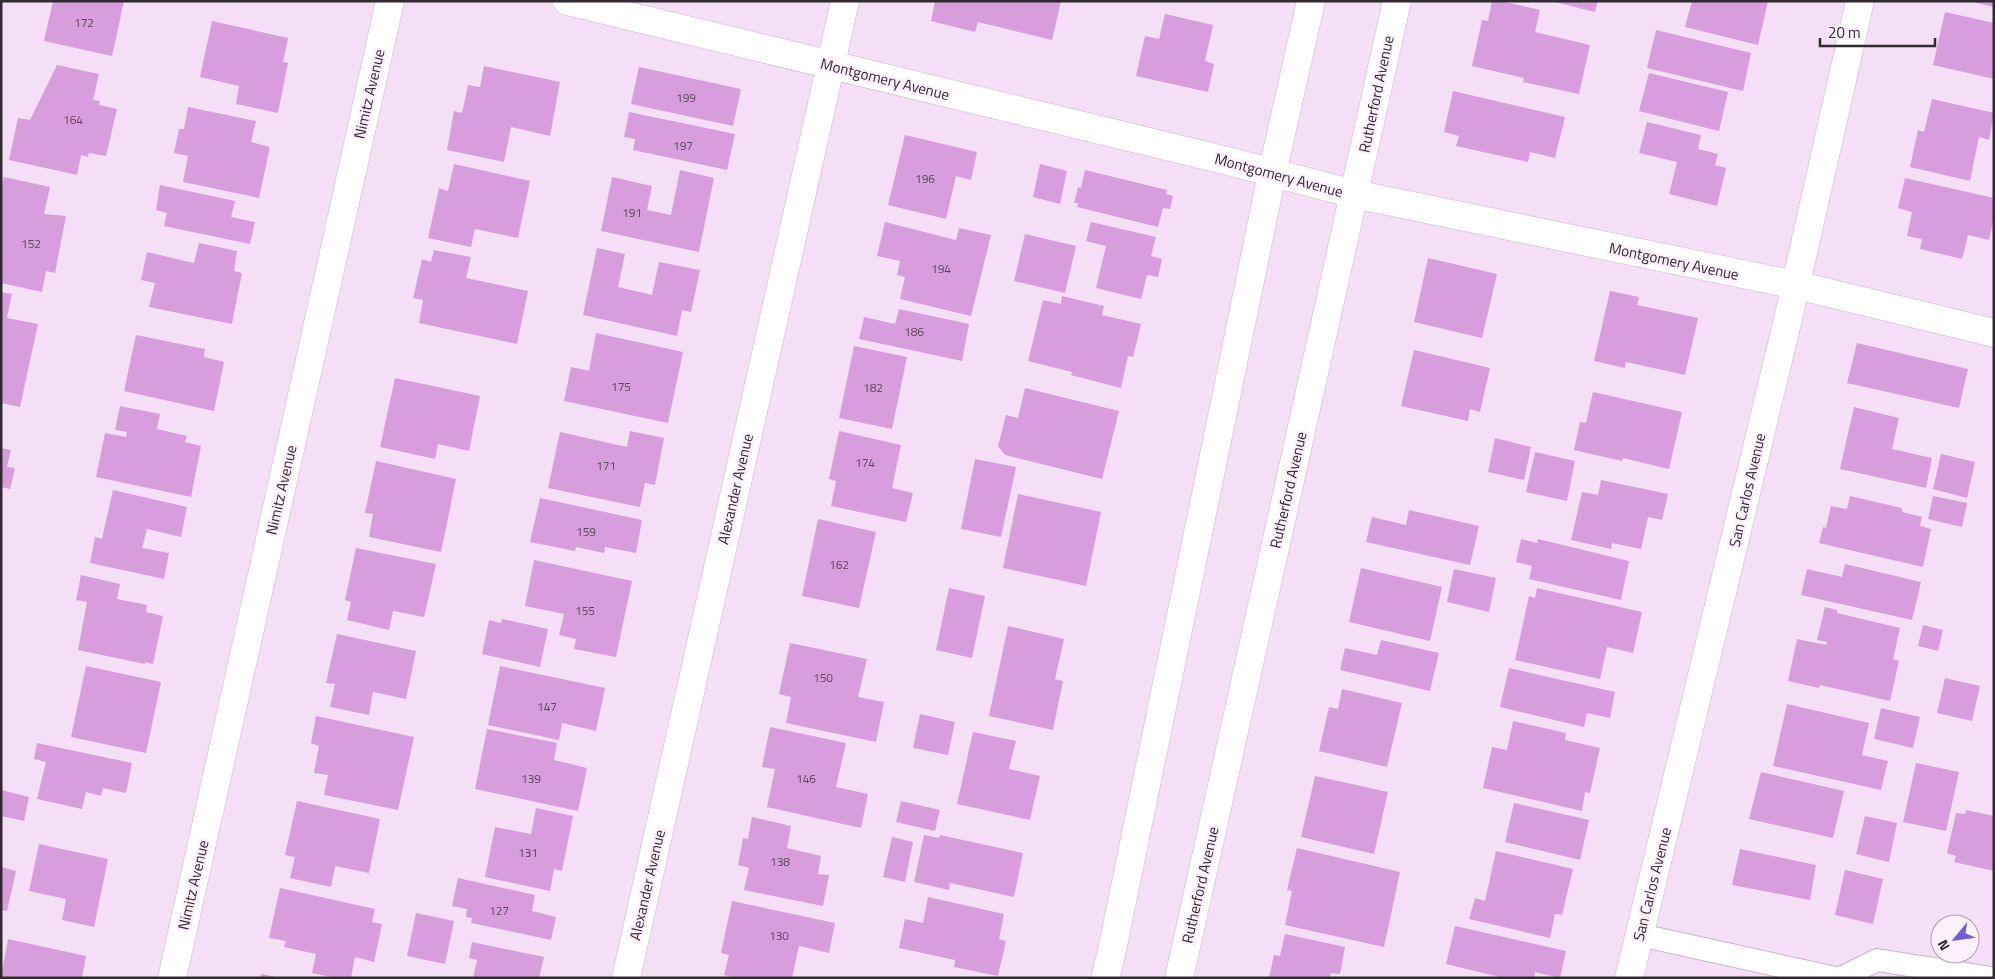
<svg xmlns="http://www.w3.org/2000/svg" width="1995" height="979" font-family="'Titillium Web',sans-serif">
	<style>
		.building { fill: #d89ddd }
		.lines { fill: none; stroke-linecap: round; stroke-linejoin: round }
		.service-casing { stroke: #cbb6cc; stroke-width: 24 }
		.minor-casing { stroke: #cbb6cc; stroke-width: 29 }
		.service { stroke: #fff; stroke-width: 22 }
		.minor { stroke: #fff; stroke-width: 28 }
		.labels { text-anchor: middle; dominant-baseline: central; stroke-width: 5; stroke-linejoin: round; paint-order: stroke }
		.number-label { font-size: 12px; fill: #5c475e }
		.street-label { font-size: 15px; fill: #322a33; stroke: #fdf0fd }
	</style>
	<rect width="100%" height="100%" fill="#f4dff6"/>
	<g class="building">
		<path d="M53,1H124L112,56L44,41Z"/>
		<path d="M935,1H1061L1052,40L978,22L975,32L931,21Z"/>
		<path d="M1492,1H1501L1540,10L1535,32L1590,45L1579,94L1523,82L1524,78L1472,66L1482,20L1488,21Z"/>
		<path d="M1551,1H1598L1595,12Z"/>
		<path d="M1692,1H1768L1758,45L1685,27Z"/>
		<path d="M1972,1H1994V7L1972,2Z"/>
		<path d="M1945,12L1994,23V79L1933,65Z"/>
		<path d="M1165,14L1213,25L1205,61L1214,64L1208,92L1136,76L1145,36L1159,39Z"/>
		<path d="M212,21L288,38L283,62L288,63L278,113L236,104L239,86L200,77Z"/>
		<path d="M1656,30L1751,53L1743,91L1647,68Z"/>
		<path d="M57,65L99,74L93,100L100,101L99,105L117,109L106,156L89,153L88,157L81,155L77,175L9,160L18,118L30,120Z"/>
		<path d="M484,66L560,82L550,136L511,127L504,162L447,150L454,111L462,113L468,85L480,87Z"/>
		<path d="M639,67L741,89L733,126L631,104Z"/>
		<path d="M1649,73L1728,92L1719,131L1639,111Z"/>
		<path d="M1453,91L1565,117L1555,158L1530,152L1528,162L1456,146L1459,136L1444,132Z"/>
		<path d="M1932,99L1994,113L1989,140L1979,137L1970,181L1910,167L1918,130L1924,132Z"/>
		<path d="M188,107L256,121L251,142L270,147L259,198L183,182L188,156L174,153L179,129H184Z"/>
		<path d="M629,112L735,134L727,170L633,150L635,139L624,137Z"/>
		<path d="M1647,122L1701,135L1698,149L1718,154L1715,165L1726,168L1717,206L1669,194L1677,162L1639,153Z"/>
		<path d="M905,135L977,152L971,180L956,176L946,219L888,205Z"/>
		<path d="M454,164L530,181L518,238L475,229L471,247L428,238L439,188L448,191Z"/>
		<path d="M1040,164L1067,171L1060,204L1033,197Z"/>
		<path d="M680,170L714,178L699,252L601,231L612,177L652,186L647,210L671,215Z"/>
		<path d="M1085,170L1167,190L1166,194L1173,196L1170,209L1163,208L1158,227L1077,207L1078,203H1074L1078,187L1081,188Z"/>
		<path d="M4,177L50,187L44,214L66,216L55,273L46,271L42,292L1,283V190Z"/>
		<path d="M1905,178L1994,198V217L1989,240L1968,235L1962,259L1920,249L1922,239L1907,236L1912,212L1898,208Z"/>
		<path d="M160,185L235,201L231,217L255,222L250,244L164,226L167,213L156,210Z"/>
		<path d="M885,222L956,240L959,228L991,235L971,316L900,299L905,277L897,275L900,261L877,256Z"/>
		<path d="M1091,222L1156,237L1151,256L1162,259L1158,277L1147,275L1141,299L1096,288L1106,246L1086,241Z"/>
		<path d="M1025,234L1076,246L1065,293L1014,281Z"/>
		<path d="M199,243L237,251L234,271L242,273L232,324L149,307L155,283L141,280L147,252L194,263Z"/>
		<path d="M597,248L625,254L618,287L652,295L659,262L700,270L691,312L682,310L677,336L583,315Z"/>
		<path d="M434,250L471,257L466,278L528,291L517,344L419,323L423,300L413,298L422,259L431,262Z"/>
		<path d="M1428,258L1497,274L1482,338L1414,322Z"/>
		<path d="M1610,291L1639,297L1637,305L1698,318L1685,375L1626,362L1625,368L1594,361Z"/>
		<path d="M1,292L12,294L7,318L38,324L20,407L1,403Z"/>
		<path d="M1062,296L1104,306L1102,315L1141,324L1133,357L1128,356L1121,388L1071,375L1072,372L1028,361L1043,300L1061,304Z"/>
		<path d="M899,309L969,324L962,361L859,339L864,317L895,324Z"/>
		<path d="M596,333L683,352L668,423L564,401L571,367L589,371Z"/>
		<path d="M136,335L205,349L204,357L224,362L214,411L124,391Z"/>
		<path d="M1857,343L1968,369L1959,408L1847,383Z"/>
		<path d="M854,346L907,357L892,429L839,418Z"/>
		<path d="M1414,350L1490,368L1480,412L1470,409L1468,421L1401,406Z"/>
		<path d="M395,378L480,396L469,451L438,444L435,459L380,447Z"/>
		<path d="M1025,388L1119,411L1102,479L1005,455L998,446L1006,415L1018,418Z"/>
		<path d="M1593,392L1682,412L1669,469L1623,458L1622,461L1574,450L1580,422L1586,423Z"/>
		<path d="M120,406L160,414L157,429L187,436L185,442L201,446L191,497L96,477L105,433L126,437L127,432L115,430Z"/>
		<path d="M1854,407L1899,418L1892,449L1932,458L1926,488L1840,469Z"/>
		<path d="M630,431L664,438L655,485L645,483L640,507L548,488L560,432L627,447Z"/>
		<path d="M839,431L901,445L892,488L913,493L906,522L831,506L836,481L829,479Z"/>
		<path d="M1495,438L1531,447L1524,480L1488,472Z"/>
		<path d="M1,448L11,450L7,467L15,468L10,489L1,487Z"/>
		<path d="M1535,452L1575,461L1567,501L1526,492Z"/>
		<path d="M1941,454L1975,462L1967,498L1933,489Z"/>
		<path d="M975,459L1016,467L1001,537L961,529Z"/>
		<path d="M376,461L456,479L441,552L369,537L373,514L365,513Z"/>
		<path d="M1601,480L1668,494L1662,520L1648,517L1641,549L1612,543L1611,549L1571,540L1582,492L1598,495Z"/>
		<path d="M113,490L187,507L181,537L147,529L142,548L169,553L164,579L90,563L95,537L102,539Z"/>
		<path d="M1018,494L1101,512L1086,586L1003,568Z"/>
		<path d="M1850,496L1902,508V512L1922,517L1920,526L1931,529L1923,567L1819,543L1823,527L1826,528L1831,506L1847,509Z"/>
		<path d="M1933,496L1967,503L1962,527L1928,519Z"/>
		<path d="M540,498L642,520L636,553L605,547L604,553L576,547L575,551L530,542Z"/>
		<path d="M1409,510L1479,526L1470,565L1366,542L1372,517L1406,525Z"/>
		<path d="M818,519L876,532L859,608L802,596Z"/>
		<path d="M1521,539L1537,543L1538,539L1629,561L1621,600L1529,579L1532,566L1516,562Z"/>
		<path d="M356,548L436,564L424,617L393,611L389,630L347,620L351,602L345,600Z"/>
		<path d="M534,560L632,581L616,657L574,649L576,639L559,635L564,614L525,606Z"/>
		<path d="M1845,564L1921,582L1912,620L1801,595L1807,569L1842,577Z"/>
		<path d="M1361,568L1442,587L1430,641L1349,622Z"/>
		<path d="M1454,569L1496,578L1489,612L1447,602Z"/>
		<path d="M81,575L120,584L117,599L147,605L146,612L163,616L153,664L145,662V664L78,650L87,602L76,600Z"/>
		<path d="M949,588L985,596L972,658L936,650Z"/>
		<path d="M1537,588L1642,612L1633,653L1607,647L1600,679L1515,660L1529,596L1535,598Z"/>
		<path d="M1825,607L1837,610V613L1900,628L1893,659L1899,661L1890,701L1820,685L1819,688L1788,681L1797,639L1826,645L1827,642L1817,640Z"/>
		<path d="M502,619L548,629L540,667L482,654L489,620L501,623Z"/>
		<path d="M1923,625L1943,630L1938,651L1918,646Z"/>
		<path d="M1008,626L1064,639L1055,679L1063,681L1053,730L989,716Z"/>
		<path d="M337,634L416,651L406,699L373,692L369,715L330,707L335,684L326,683Z"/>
		<path d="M1381,640L1439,653L1430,691L1340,670L1345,648L1377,655Z"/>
		<path d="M790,643L867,659L858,697L884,702L876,742L786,723L791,697L779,694Z"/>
		<path d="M86,666L161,682L146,753L71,737Z"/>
		<path d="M500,666L605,688L596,731L562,723L559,740L488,725Z"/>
		<path d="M1509,668L1615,692L1610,718L1587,713L1584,727L1500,707Z"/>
		<path d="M1945,678L1980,686L1972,721L1937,713Z"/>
		<path d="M1342,689L1402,703L1387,767L1319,751L1329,707L1338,709Z"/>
		<path d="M1787,704L1869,723L1862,755L1888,761L1881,790L1773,766Z"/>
		<path d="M1881,708L1920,717L1913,748L1874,739Z"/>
		<path d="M920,714L955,722L948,755L913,748Z"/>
		<path d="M316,716L414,737L398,810L324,795L328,775L314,773L319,746L311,743Z"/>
		<path d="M1513,721L1566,733L1565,740L1600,748L1590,793L1585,792L1582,811L1483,788L1492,747L1507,750Z"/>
		<path d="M770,727L846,743L836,787L868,794L861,828L767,807L775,769L762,767Z"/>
		<path d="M487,729L557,743L554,760L587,768L578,811L475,789Z"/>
		<path d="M973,732L1016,741L1009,769L1040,776L1030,820L957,804Z"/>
		<path d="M37,743L132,763L126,793L103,788L101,796L86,792L82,809L37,799L46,762L34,759Z"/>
		<path d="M1916,763L1959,772L1946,831L1903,822Z"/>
		<path d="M1761,772L1844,791L1833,838L1749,819Z"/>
		<path d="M1315,776L1388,792L1374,854L1301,837Z"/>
		<path d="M1,790L29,797L24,821L1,816Z"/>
		<path d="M297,801L380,819L369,873L335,866L331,887L290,878L295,857L285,855Z"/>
		<path d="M901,801L940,810L935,831L896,822Z"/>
		<path d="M1514,803L1589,820L1580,860L1505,842Z"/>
		<path d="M536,808L573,816L562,871L554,869L550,891L485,877L495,827L531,834Z"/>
		<path d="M1966,810L1994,816V871L1954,862L1956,856L1947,853L1956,813L1965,814Z"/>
		<path d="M1865,816L1897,823L1889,862L1856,854Z"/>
		<path d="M752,817L791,826L787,848L821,856L818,874L829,875L823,906L744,890L749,868L738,865L743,838L748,839Z"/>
		<path d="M924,835L939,838L940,835L1023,853L1014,897L950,883L949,890L914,882Z"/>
		<path d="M892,837L913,842L905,882L883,877Z"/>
		<path d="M39,844L108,859L94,927L62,920L66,899L29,891Z"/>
		<path d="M1297,848L1400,872L1384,947L1285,925L1292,891L1287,890Z"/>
		<path d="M1740,849L1816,865L1810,900L1732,885Z"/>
		<path d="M1496,851L1573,869L1562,915L1555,914L1550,938L1469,919L1475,898L1485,901Z"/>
		<path d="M1,867L16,871L7,911L1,910Z"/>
		<path d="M1845,870L1883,879L1873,924L1835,915Z"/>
		<path d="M458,878L535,895L532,911L556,917L551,940L471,923L472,918L466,917L467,909L452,906Z"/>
		<path d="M280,888L375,909L372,922L382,924L374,962L355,957L351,978H335L312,973L316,954L284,947L286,941L269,938Z"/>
		<path d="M928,897L1004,914L999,939L1006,941L998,976L954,967L955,960L899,948L905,919L923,923Z"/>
		<path d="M732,901L835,923L829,953L799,946L792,978H738L724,975L729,955L721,953Z"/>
		<path d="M416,913L454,921L445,964L407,956Z"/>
		<path d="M1455,926L1566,951L1560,978L1535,972L1534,978H1504L1446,964Z"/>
		<path d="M1285,934L1345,947L1340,974L1331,973L1330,978H1269L1274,955L1280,956Z"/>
		<path d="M8,939L86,956L82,978H1Z"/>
		<path d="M472,942L544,957L539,978H473L477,960L469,958Z"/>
		<path d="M261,974L276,977V978H261Z"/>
	</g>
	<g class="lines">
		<g class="service-casing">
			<g id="service">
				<path d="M1640,935L1835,978"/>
				<path d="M1841,978L1877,960L1991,978"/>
			</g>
		</g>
		<g class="minor-casing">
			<g id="minor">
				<path d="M567,1L1232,162L1354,194L1796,285L1994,333"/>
				<path d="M172,978L390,1"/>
				<path d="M626,978L845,1"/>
				<path d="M1105,978L1111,955L1272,174L1311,1"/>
				<path d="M1179,978L1397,1"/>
				<path d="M1629,978L1788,319L1860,1"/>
			</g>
		</g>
		<use href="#service" class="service"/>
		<use href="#minor" class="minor"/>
	</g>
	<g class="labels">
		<g class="number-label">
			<text x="84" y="22">172</text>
			<text x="686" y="97">199</text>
			<text x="73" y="119">164</text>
			<text x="683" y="145">197</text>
			<text x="925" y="178">196</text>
			<text x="632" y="212">191</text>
			<text x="31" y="243">152</text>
			<text x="941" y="268">194</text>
			<text x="914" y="331">186</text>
			<text x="621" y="386">175</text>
			<text x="873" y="387">182</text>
			<text x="865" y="462">174</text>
			<text x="606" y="465">171</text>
			<text x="586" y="531">159</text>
			<text x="839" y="564">162</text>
			<text x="585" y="610">155</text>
			<text x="823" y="677">150</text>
			<text x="547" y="706">147</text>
			<text x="531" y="778">139</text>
			<text x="806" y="778">146</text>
			<text x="528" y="852">131</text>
			<text x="780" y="861">138</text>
			<text x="499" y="910">127</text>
			<text x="779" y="935">130</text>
		</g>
		<g class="street-label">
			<text transform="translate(885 79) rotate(14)">Montgomery Avenue</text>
			<text transform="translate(369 94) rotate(-77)">Nimitz Avenue</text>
			<text transform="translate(1376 94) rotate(-78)">Rutherford Avenue</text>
			<text transform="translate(1279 175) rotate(15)">Montgomery Avenue</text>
			<text transform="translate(1674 261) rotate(12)">Montgomery Avenue</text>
			<text transform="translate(735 489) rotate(-77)">Alexander Avenue</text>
			<text transform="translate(281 490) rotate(-77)">Nimitz Avenue</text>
			<text transform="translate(1288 490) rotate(-77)">Rutherford Avenue</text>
			<text transform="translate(1747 490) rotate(-77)">San Carlos Avenue</text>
			<text transform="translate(1652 884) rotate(-76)">San Carlos Avenue</text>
			<text transform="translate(193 885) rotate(-77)">Nimitz Avenue</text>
			<text transform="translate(647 885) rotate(-77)">Alexander Avenue</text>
			<text transform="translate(1200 885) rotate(-77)">Rutherford Avenue</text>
		</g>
	</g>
	<rect width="1995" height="979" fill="none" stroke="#322a33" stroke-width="5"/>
	<g transform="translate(1955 939) rotate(241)"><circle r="24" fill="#fdf0fd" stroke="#aca1ac"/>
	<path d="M0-4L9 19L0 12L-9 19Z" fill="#715fda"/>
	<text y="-8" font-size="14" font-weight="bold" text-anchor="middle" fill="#322a33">N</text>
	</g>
	<path d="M1820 38v8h115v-8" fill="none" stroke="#322a33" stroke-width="2.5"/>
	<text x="1828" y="38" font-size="15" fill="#322a33" stroke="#fdf0fd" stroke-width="4" paint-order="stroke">20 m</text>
</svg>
